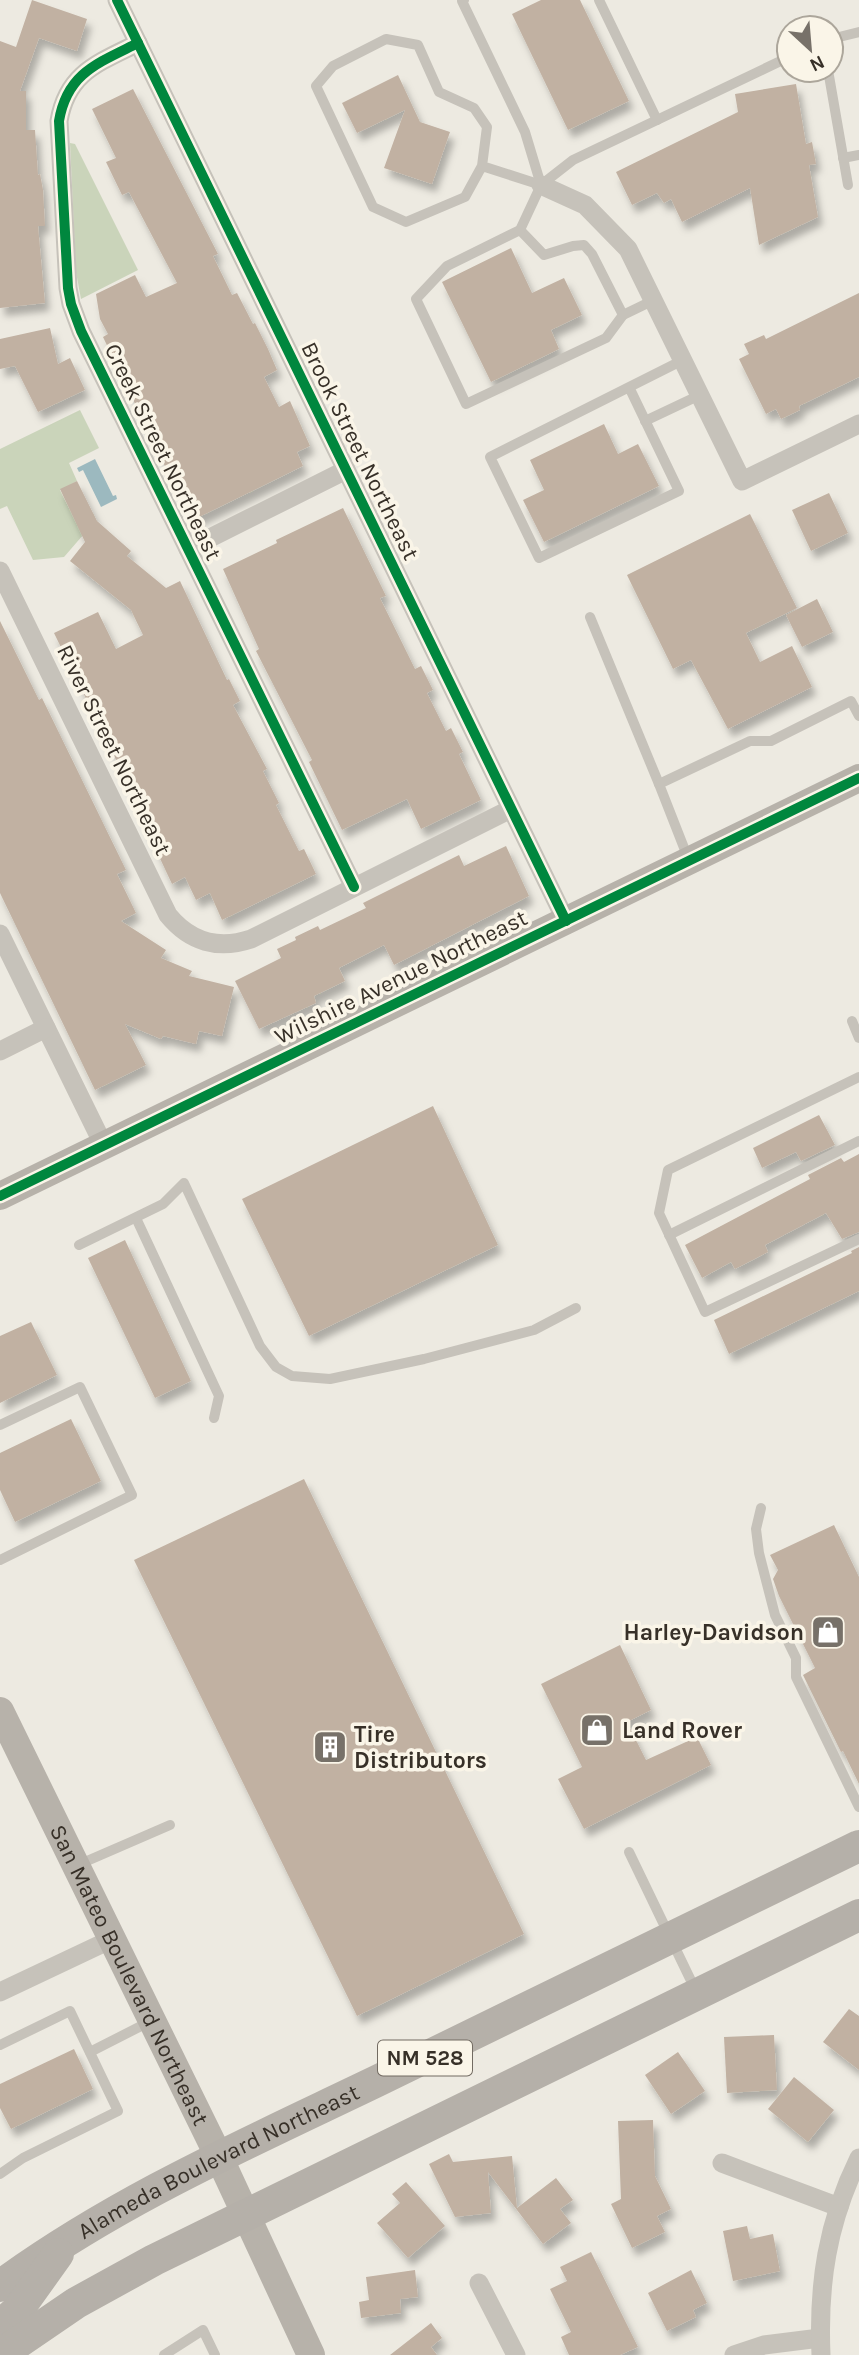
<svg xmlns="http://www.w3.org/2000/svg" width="859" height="2355" font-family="Karla,sans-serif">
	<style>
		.green { fill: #cad4ba }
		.water { fill: #9cb9bf }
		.building { fill: #c1b1a2; filter: url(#shadow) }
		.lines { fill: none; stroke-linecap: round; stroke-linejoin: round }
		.lane { stroke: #c6c2ba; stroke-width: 10 }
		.street { stroke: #c6c2ba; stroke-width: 19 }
		.secondary { stroke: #b7b2aa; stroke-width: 28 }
		.primary { stroke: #b5b0a9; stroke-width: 32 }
		.cycleway-casing { stroke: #faf5e8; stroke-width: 15 }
		.cycleway { stroke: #00873e; stroke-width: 10 }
		.labels { text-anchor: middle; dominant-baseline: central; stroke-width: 7; stroke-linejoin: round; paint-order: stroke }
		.shield { fill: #faf5e8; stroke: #726b62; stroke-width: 2 }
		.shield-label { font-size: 21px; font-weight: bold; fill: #373028 }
		.street-label { font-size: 23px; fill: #373028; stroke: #faf5e8 }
		.poi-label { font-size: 23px; font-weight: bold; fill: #373028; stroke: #faf5e8; text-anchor: start }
	</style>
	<defs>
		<filter id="shadow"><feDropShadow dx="4.5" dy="8" stdDeviation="3.5" flood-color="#0004"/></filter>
	</defs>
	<rect width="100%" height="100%" fill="#edeae1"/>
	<g class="green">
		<path d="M70,143L75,144L138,270L81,299L76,272Z"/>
		<path d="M80,410L99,448L69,463L77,481L60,490L76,522L93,513L96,520L64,557L33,560L7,506L0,509V449Z"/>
	</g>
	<path class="water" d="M95,459L113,496L116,495L117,499L101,507L83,470L79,472L77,468Z"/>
	<g class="building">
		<path d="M32,0L87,19L77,51L39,38L20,91H26V130H35L38,175L40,174L43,190L45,226H38L45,303L0,308V41L16,47Z"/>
		<path d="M541,0H580L629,101L568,130L512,14Z"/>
		<path d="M398,75L420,122L450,132L432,184L384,168L405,110L357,133L342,103Z"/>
		<path d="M796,84L806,144L812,142L816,164L809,165L818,217L759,245L750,188L682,222L671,199L664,203L657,193L632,205L616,172L738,112L735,94Z"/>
		<path d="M133,89L218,254L213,256L232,295L237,293L253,324L255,323L268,349L277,370L264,377L279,407L290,401L310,446L297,452L303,466L195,519L177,483L174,485L103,337L108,334L100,319L96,294L135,275L146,297L177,283L129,192L122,195L106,162L116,158L92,109Z"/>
		<path d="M511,248L532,293L564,278L582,315L551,330L559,349L491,382L442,282Z"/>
		<path d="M859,293V377L799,406L800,410L781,419L776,409L766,414L739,359L749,354L744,344L764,335L766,339Z"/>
		<path d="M50,328L58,364L70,358L85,390L38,412L15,366L0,369V339Z"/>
		<path d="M604,424L618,454L638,444L659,486L544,542L523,500L544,490L530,460Z"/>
		<path d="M77,481L97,521L131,551L127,556L166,588L180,581L227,680L229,679L240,701L233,705L267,769L263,771L279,803L276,805L299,851L304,849L316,874L222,920L210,893L196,900L185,877L172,884L142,820L145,819L54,633L98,612L116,649L143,635L131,610L70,561L85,542L60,489Z"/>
		<path d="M829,493L848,533L811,551L792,510Z"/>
		<path d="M343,508L386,596L380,598L415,669L421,666L433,690L427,693L446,731L451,728L463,752L459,754L481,800L421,829L407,799L342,830L309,762L312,760L256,651L259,649L223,569L277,543L276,540Z"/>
		<path d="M750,514L797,608L746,633L760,662L792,646L812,687L728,729L691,660L673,669L627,575Z"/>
		<path d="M817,599L833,632L802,647L786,615Z"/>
		<path d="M0,621L39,700L42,698L126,870L117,874L136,913L121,921L166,950L161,958L192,971L189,976L234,987L222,1036L199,1031L196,1044L163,1036L161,1039L125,1024L146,1065L95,1090L0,893Z"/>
		<path d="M506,846L529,896L394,965L384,945L339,968L345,981L314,996L316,1003L259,1029L235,981L281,958L277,949L296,940L295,937L318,926L320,930L366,908L363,903L459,855L464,866Z"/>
		<path d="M433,1106L498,1245L309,1336L242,1199Z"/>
		<path d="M819,1115L835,1145L801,1161L796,1152L762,1168L753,1148Z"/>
		<path d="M859,1154V1232L842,1239L826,1213L765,1245L768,1252L735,1269L731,1262L702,1278L685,1245L810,1179L808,1175L841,1158L844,1162Z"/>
		<path d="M125,1240L191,1381L155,1398L88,1258Z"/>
		<path d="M859,1247V1291L729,1354L714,1320L852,1253L851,1251Z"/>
		<path d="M31,1322L57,1375L0,1403V1336Z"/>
		<path d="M71,1419L101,1481L15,1522L0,1490V1453Z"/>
		<path d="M304,1479L524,1934L357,2016L134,1560Z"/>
		<path d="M834,1525L859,1577V1784L843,1751L841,1752L803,1675L815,1668L779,1596L773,1579L778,1570L770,1555Z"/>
		<path d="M620,1645L651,1710L627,1722L646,1760L697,1737L711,1765L584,1829L558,1779L582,1767L541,1684Z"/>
		<path d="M849,2009L859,2016V2070L823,2042Z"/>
		<path d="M774,2035L777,2090L727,2093L724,2037Z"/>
		<path d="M74,2049L93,2089L11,2129L0,2108V2084Z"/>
		<path d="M678,2052L705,2091L671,2114L645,2075Z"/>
		<path d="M794,2077L834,2110L808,2142L768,2109Z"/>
		<path d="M653,2120L655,2176L671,2209L657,2216L665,2232L632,2248L611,2204L621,2199L618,2121Z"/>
		<path d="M449,2154L453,2162L512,2156L517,2208L556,2178L573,2200L560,2209L571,2223L543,2244L488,2172L491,2213L455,2217L429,2164Z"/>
		<path d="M406,2182L445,2226L408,2258L377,2223L400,2203L392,2194Z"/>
		<path d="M747,2226L750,2239L773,2234L780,2271L733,2281L723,2231Z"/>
		<path d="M591,2252L638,2347L620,2355H569L561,2337L571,2332L550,2289L567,2281L560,2267Z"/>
		<path d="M415,2270L418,2297L400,2299L401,2313L361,2318L359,2302L369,2300L366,2277Z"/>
		<path d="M691,2270L707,2303L693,2310L696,2317L667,2331L648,2293Z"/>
		<path d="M431,2323L442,2338L431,2347L437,2355H390Z"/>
	</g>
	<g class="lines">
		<g class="lane">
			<path d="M464,0L462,1L525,132L541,185"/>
			<path d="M599,0L657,120"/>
			<path d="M831,39L859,32"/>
			<path d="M828,70L848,185"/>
			<path d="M843,158L859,155"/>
			<path d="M482,166L487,127L474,108L439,92L418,45L386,39L333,66L316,86L373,207L406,222L465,197L482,166L541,185"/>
			<path d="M520,230L544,255L573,246L584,245L592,254L623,315"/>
			<path d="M654,300L623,315L606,338L466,404L416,299L447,266L520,230L541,185L573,160L789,57"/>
			<path d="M629,387L679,491L539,558L490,457L683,360"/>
			<path d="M645,421L700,395"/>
			<path d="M590,617L659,784"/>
			<path d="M688,858L659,784L750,741H771L851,701L859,716"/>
			<path d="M852,1021L859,1038"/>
			<path d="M859,1077L668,1170L659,1213L705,1312L859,1239"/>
			<path d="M136,1218L219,1396L214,1418"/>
			<path d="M669,1235L859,1141"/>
			<path d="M79,1245L163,1204L184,1183L260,1346L276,1367L292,1376L330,1379L424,1359L534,1330L576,1308"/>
			<path d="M0,1425L80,1387L132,1495L0,1560"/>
			<path d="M761,1508L756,1529L759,1553L775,1615L796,1658V1677L859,1807"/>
			<path d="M629,1852L695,1989"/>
			<path d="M80,1864L170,1825"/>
			<path d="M0,2045L70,2011L118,2111L23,2158L0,2174"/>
			<path d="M90,2052L149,2022"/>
			<path d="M164,2355L203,2330L215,2355"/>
		</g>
		<g class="street">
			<path d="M117,0L566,921"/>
			<path d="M138,43C98,63 67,73 59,121L68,288L71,304L81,331L354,887"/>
			<path d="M541,185L585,205L628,249L742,481L859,424"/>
			<path d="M188,549L346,470"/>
			<path d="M0,571L168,915C190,942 218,950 251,939L511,809"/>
			<path d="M0,934L104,1146"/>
			<path d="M0,1051L46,1028"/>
			<path d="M0,1992L112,1939"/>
			<path d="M722,2163L839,2207"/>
			<path d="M479,2283L516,2355"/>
			<path d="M734,2355L764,2345L820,2338"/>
			<path d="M821,2355C818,2284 827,2223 859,2158"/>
		</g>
		<g class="secondary">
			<path d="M0,1196L859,778"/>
			<path id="s1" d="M0,1711L219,2157L311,2355"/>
		</g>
		<g class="primary">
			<path id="s2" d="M0,2286C116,2201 246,2144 375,2082C537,2004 698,1925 859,1846"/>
			<path d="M0,2326L18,2310L58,2254"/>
			<path d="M0,2355L76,2303L154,2260L859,1915"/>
		</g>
		<g class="cycleway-casing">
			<g id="cycleway">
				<path d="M117,0L566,921"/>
				<path d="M138,43C98,63 67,73 59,121L68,288L71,304L81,331L354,887"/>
				<path d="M0,1196L859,778"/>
			</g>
		</g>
		<use href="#cycleway" class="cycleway"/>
	</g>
	<defs>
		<g id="shop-square" transform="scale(1.75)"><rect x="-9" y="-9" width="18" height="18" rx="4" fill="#777169" stroke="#faf5e8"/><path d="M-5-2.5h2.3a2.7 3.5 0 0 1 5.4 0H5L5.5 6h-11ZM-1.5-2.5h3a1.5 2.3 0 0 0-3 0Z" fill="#fff"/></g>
		<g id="building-square" transform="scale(1.75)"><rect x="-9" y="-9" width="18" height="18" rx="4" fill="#777169" stroke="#faf5e8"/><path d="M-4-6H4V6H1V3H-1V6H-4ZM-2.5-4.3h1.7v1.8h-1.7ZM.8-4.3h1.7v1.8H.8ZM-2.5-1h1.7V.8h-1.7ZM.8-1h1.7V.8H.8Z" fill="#fff"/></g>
	</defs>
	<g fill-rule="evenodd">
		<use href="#shop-square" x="828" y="1632"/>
		<use href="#shop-square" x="597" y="1730"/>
		<use href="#building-square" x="330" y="1747"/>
	</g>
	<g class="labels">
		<rect class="shield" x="378" y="2040.5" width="94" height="35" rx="5"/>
		<g class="shield-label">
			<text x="425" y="2058">NM 528</text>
		</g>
		<g class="street-label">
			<text transform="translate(360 451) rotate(64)">Brook Street Northeast</text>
			<text transform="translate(163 452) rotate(64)">Creek Street Northeast</text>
			<text transform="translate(114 750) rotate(64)">River Street Northeast</text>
			<text transform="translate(401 977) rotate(-26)">Wilshire Avenue Northeast</text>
			<text stroke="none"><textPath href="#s1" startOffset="294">San Mateo Boulevard Northeast</textPath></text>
			<text stroke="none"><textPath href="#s2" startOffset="252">Alameda Boulevard Northeast</textPath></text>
		</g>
		<g class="poi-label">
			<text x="804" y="1632" text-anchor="end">Harley-Davidson</text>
			<text x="622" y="1730">Land Rover</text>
			<text x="354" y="1734">Tire<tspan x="354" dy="26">Distributors</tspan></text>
		</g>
	</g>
	<g transform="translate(810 49) rotate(154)"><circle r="33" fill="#faf5e8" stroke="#aca69b" stroke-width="2"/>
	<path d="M0-5L12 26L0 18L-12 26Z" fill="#777169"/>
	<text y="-10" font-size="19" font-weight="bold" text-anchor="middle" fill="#373028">N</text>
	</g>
</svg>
